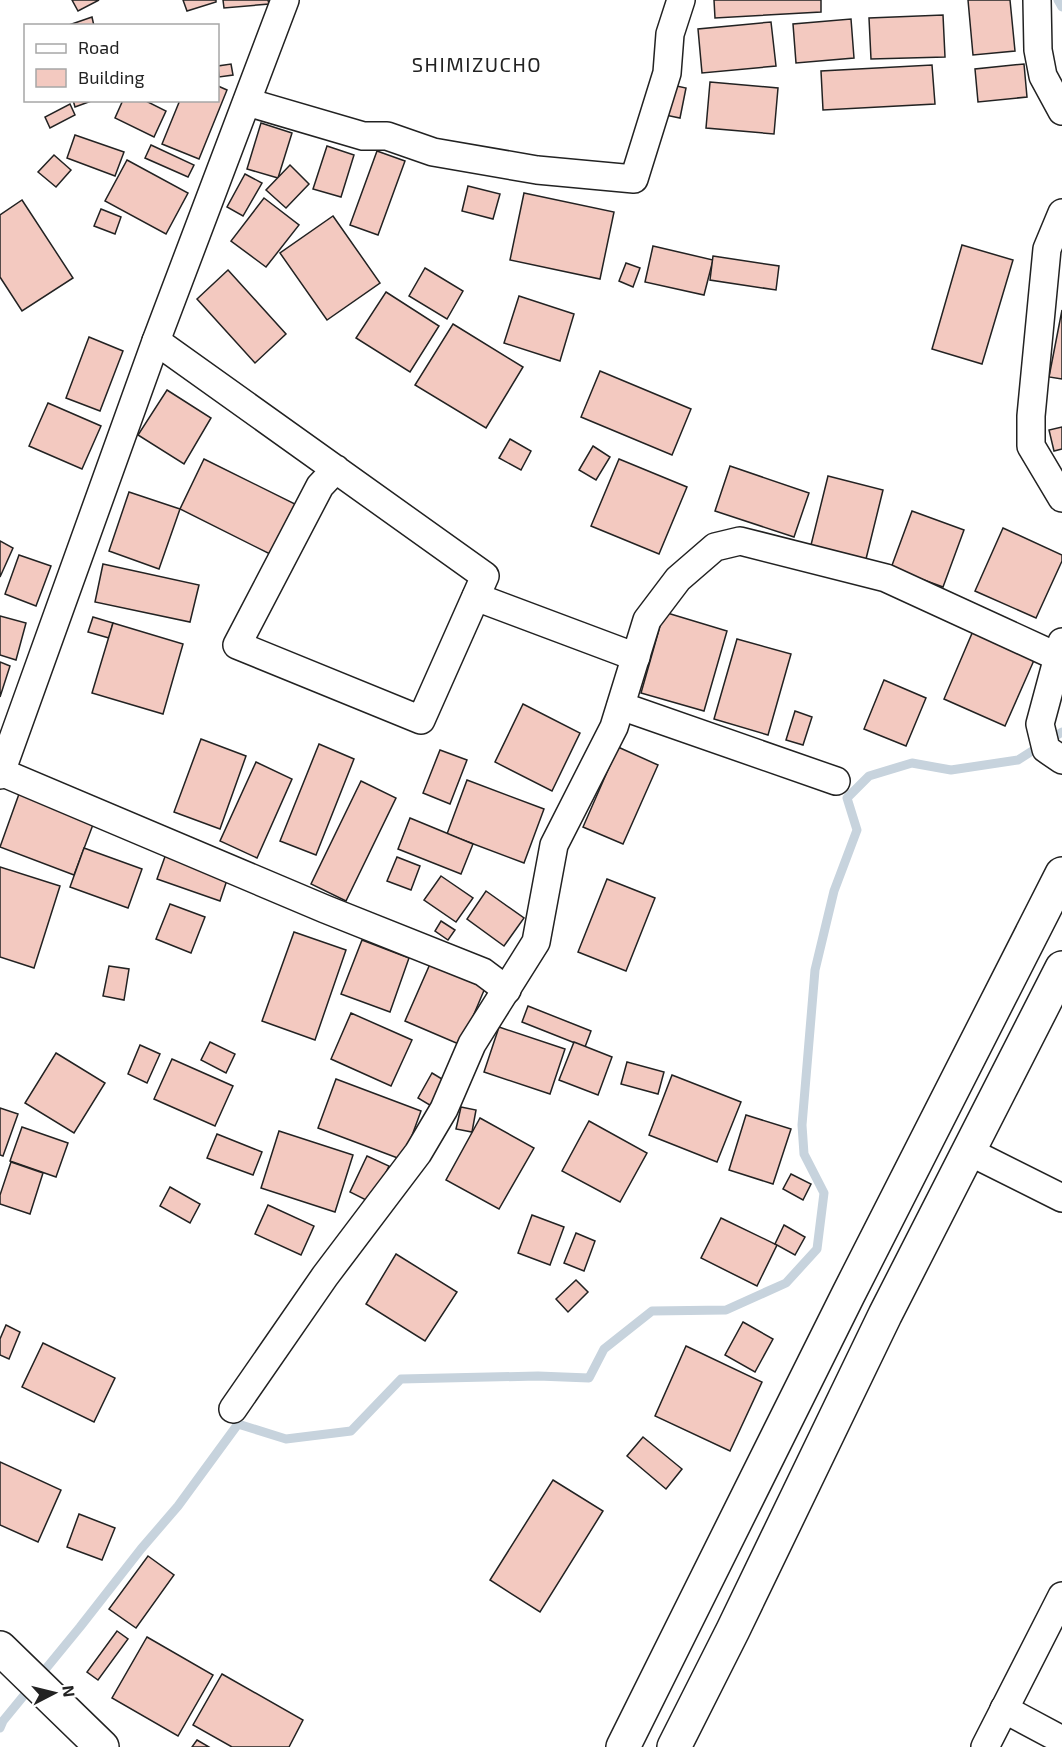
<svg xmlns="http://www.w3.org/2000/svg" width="1062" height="1747" font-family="'Exo 2',sans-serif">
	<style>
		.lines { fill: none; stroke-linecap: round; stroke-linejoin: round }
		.stream { stroke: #c7d3dd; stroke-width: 9 }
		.building { fill: #f3c9c0; stroke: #222; stroke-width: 1.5 }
		.street-casing { stroke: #222; stroke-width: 30 }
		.secondary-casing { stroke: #222; stroke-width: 36 }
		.street { stroke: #fff; stroke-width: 27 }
		.secondary { stroke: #fff; stroke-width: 33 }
		.labels { text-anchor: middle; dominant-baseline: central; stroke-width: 4.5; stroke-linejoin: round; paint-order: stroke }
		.neighbourhood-label { font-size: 20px; letter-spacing: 1.5px; fill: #222; stroke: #fff }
	</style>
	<rect width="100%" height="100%" fill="#fff"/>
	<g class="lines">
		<g class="stream">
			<path d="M1058,0L1062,7"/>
			<path d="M0,1728L3,1721L80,1627L141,1549L178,1506L238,1424L286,1439L351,1431L401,1379L538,1376L589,1378L604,1349L652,1311L726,1310L786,1283L817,1249L824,1193L804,1154L802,1125L815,970L834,891L857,830L847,798L869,776L912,763L951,770L1018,760L1062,732"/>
		</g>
	</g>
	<g class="building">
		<path d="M72,0H99L78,11Z"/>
		<path d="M183,0H216V2L187,11Z"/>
		<path d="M223,0H268L269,4L224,8Z"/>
		<path d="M714,0H821V12L715,18Z"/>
		<path d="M968,0H1010L1015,51L973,55Z"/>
		<path d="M943,15L945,57L871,59L869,18Z"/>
		<path d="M92,17L94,26H66Z"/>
		<path d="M851,19L854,58L796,63L793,24Z"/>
		<path d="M771,22L776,66L702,73L698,29Z"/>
		<path d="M231,64L233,75L219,77L218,66Z"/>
		<path d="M1024,64L1027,97L978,102L975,69Z"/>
		<path d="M932,65L935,104L823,110L821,71Z"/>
		<path d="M710,82L778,88L774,134L706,128Z"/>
		<path d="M672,85L686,88L680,118L665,115Z"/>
		<path d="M218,86L227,90L199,159L162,144L180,100H218Z"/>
		<path d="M73,100H94L75,107Z"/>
		<path d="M123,100H144L166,111L154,137L115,118Z"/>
		<path d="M70,104L75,115L50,128L45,117Z"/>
		<path d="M261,123L292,133L278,178L247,169Z"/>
		<path d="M75,135L124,152L115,176L67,158Z"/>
		<path d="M151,145L194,165L188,177L145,158Z"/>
		<path d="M327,146L354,155L341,197L313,189Z"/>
		<path d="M377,151L405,161L378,235L350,225Z"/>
		<path d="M54,155L71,170L56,187L38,172Z"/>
		<path d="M127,160L188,193L166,234L105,201Z"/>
		<path d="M290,165L309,184L286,208L266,190Z"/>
		<path d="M245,174L262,183L243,216L227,207Z"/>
		<path d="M468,186L500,194L493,219L462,211Z"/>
		<path d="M524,193L614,212L600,279L510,260Z"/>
		<path d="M264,198L299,225L266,267L231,241Z"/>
		<path d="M22,200L73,278L22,311L0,277V215Z"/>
		<path d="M101,209L121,217L115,234L94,226Z"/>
		<path d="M333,216L380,283L327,320L280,253Z"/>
		<path d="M962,245L1013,260L982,364L932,349Z"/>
		<path d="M653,246L713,260L704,295L645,282Z"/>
		<path d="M713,256L779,266L776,290L710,280Z"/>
		<path d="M626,263L640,268L633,287L619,281Z"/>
		<path d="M425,268L463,291L447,319L409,296Z"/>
		<path d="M228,270L286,334L255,363L197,299Z"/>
		<path d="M386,292L439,326L410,372L356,338Z"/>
		<path d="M519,296L574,314L560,361L504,343Z"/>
		<path d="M1062,310V379L1049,377Z"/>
		<path d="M453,324L523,367L486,428L415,385Z"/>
		<path d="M89,337L123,351L100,411L66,398Z"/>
		<path d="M600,371L691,409L672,455L581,417Z"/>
		<path d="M167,390L211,418L184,464L138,435Z"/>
		<path d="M48,403L101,426L82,469L29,446Z"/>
		<path d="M1062,427V449L1054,451L1049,430Z"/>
		<path d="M510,439L531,451L521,470L499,458Z"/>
		<path d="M593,446L610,457L596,480L579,470Z"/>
		<path d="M204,459L295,504L270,554L180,509Z"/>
		<path d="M619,459L687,487L659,554L591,526Z"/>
		<path d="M730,466L809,493L794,537L715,511Z"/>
		<path d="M828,476L883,490L866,559L811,545Z"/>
		<path d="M129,492L180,509L159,569L109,551Z"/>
		<path d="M912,511L964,530L943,587L891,568Z"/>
		<path d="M1003,528L1062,555V561L1036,618L975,591Z"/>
		<path d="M0,541L13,548L0,577Z"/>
		<path d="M19,555L51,566L36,606L5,594Z"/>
		<path d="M103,564L199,585L190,622L95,602Z"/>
		<path d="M664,612L727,631L704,711L641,693Z"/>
		<path d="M0,616L26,623L16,660L0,655Z"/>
		<path d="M93,617L113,623L109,638L88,632Z"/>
		<path d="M113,623L183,644L163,714L92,693Z"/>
		<path d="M973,631L1035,658L1005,726L944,699Z"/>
		<path d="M737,639L791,654L768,735L714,719Z"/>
		<path d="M0,662L10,666L0,697Z"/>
		<path d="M884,680L926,698L906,746L864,729Z"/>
		<path d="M523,704L580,733L552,791L495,762Z"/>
		<path d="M795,711L812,717L803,745L786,740Z"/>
		<path d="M201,739L246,756L220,829L174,812Z"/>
		<path d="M319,744L354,759L316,855L280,841Z"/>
		<path d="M618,747L658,765L623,844L583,827Z"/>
		<path d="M440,750L467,760L450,804L423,793Z"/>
		<path d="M256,762L292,779L257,858L220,841Z"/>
		<path d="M467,780L544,809L524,863L447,834Z"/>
		<path d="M361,781L396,798L346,901L311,884Z"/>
		<path d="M19,794L94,822L74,875L0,847Z"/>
		<path d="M410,818L473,844L461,874L398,849Z"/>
		<path d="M84,848L142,869L128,908L70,887Z"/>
		<path d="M167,851L229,874L220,901L157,879Z"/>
		<path d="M397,857L420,866L411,890L387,881Z"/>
		<path d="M0,867L60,886L34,968L0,957Z"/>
		<path d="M441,876L473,898L456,922L424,900Z"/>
		<path d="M607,879L655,898L626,971L578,952Z"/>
		<path d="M486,891L524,918L504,946L467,919Z"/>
		<path d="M170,904L205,917L191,953L156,939Z"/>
		<path d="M441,921L455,930L448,940L435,931Z"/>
		<path d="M294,932L346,950L315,1040L262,1021Z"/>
		<path d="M362,940L409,958L390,1012L341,994Z"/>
		<path d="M430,964L485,988L461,1045L405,1021Z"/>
		<path d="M109,966L129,969L124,1000L103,996Z"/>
		<path d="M528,1006L591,1031L585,1047L522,1022Z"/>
		<path d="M351,1013L412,1040L391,1086L331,1059Z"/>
		<path d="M499,1027L565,1049L550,1094L484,1072Z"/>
		<path d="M210,1042L235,1054L226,1073L201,1060Z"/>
		<path d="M574,1042L612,1057L598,1095L559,1080Z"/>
		<path d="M140,1045L160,1054L147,1083L128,1074Z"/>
		<path d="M56,1053L105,1083L74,1133L25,1103Z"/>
		<path d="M172,1059L233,1086L215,1126L154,1099Z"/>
		<path d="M627,1062L664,1072L658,1094L621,1084Z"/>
		<path d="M432,1073L447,1082L433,1107L418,1098Z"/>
		<path d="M672,1075L741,1102L717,1162L649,1135Z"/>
		<path d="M336,1079L421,1111L403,1160L318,1128Z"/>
		<path d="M461,1107L476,1110L472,1132L456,1129Z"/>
		<path d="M0,1108L18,1114L3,1156L0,1155Z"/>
		<path d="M746,1115L791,1129L773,1184L729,1170Z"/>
		<path d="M480,1118L534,1148L499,1209L446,1180Z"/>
		<path d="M589,1121L647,1153L620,1202L562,1171Z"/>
		<path d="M22,1127L68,1143L56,1177L10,1161Z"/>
		<path d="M279,1131L353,1155L335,1212L261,1188Z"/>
		<path d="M217,1134L262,1152L253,1175L207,1158Z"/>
		<path d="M367,1156L389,1166L372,1203L350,1192Z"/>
		<path d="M11,1162L43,1173L30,1214L0,1204V1195Z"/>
		<path d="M791,1174L811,1184L803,1200L783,1189Z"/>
		<path d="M170,1187L200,1204L190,1223L160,1206Z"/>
		<path d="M268,1205L314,1226L301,1255L255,1234Z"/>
		<path d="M532,1215L564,1227L550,1265L518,1253Z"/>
		<path d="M721,1218L777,1245L757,1286L701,1258Z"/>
		<path d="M784,1225L805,1237L795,1255L775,1244Z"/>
		<path d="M576,1233L595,1241L584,1271L564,1263Z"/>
		<path d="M396,1254L457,1292L425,1341L366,1304Z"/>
		<path d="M576,1280L588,1292L568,1312L556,1299Z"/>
		<path d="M743,1322L773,1339L755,1372L725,1355Z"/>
		<path d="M6,1325L20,1332L9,1359L0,1355V1339Z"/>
		<path d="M43,1343L115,1378L94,1422L22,1387Z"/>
		<path d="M686,1346L762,1382L730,1451L655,1416Z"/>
		<path d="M643,1437L682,1469L666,1489L627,1456Z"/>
		<path d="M0,1462L61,1490L38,1542L0,1525Z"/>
		<path d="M553,1480L603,1511L540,1612L490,1580Z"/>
		<path d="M79,1514L115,1528L102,1560L67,1547Z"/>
		<path d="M148,1556L174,1575L136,1628L109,1609Z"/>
		<path d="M117,1631L128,1639L98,1680L87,1672Z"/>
		<path d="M147,1637L213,1675L178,1736L112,1698Z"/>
		<path d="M222,1674L303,1720L289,1747H232L193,1725Z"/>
		<path d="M197,1740L209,1747H192Z"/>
	</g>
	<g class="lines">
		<g class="street-casing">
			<g id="street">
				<path d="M1037,0L1038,50L1043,76L1062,111"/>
				<path d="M247,102L363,136H387L433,152L537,170L634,179L667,73L670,34L681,0"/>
				<path d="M1062,213L1047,249L1031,416V446L1062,498"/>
				<path d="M156,341L485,576L421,720L237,645L320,486L336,469"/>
				<path d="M476,597L636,657"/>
				<path d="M1062,642L1040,724L1046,749L1062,760"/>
				<path d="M621,706L836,781"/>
				<path d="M1,772L325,909L483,972L507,990"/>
				<path d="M0,775L156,341L285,0"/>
				<path d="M968,1151L1062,1198"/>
				<path d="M233,1409L325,1276L418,1153L444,1109L472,1044L536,942L554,845L614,727L647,620L678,579L715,547L740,541L886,578L1058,657"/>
				<path d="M1004,1709L1062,1740"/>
				<path d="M985,1747L1062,1596"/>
			</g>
		</g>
		<g class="secondary-casing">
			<g id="secondary">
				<path d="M0,1648L102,1747"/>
				<path d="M623,1747L848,1295L1062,874"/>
				<path d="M674,1747L733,1630L885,1315L1062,968"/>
			</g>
		</g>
		<use href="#street" class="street"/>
		<use href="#secondary" class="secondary"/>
	</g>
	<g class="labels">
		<g class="neighbourhood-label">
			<text x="477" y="64">SHIMIZUCHO</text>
		</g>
	</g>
	<rect x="24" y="24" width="195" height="78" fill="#ffffff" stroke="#a7a7a7" stroke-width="1.5"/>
	<rect x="36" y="44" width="30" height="9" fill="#ffffff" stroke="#a7a7a7" stroke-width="1.5"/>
	<text x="78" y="54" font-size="18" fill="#222222">Road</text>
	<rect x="36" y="69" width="30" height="18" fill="#f3c9c0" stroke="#a7a7a7" stroke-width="1.5"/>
	<text x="78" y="84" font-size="18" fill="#222222">Building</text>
	<g transform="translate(54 1693) rotate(83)" stroke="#ffffff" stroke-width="4.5" paint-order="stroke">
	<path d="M0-4.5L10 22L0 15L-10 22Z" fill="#222222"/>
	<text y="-9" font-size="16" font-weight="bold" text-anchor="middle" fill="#222222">N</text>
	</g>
</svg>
